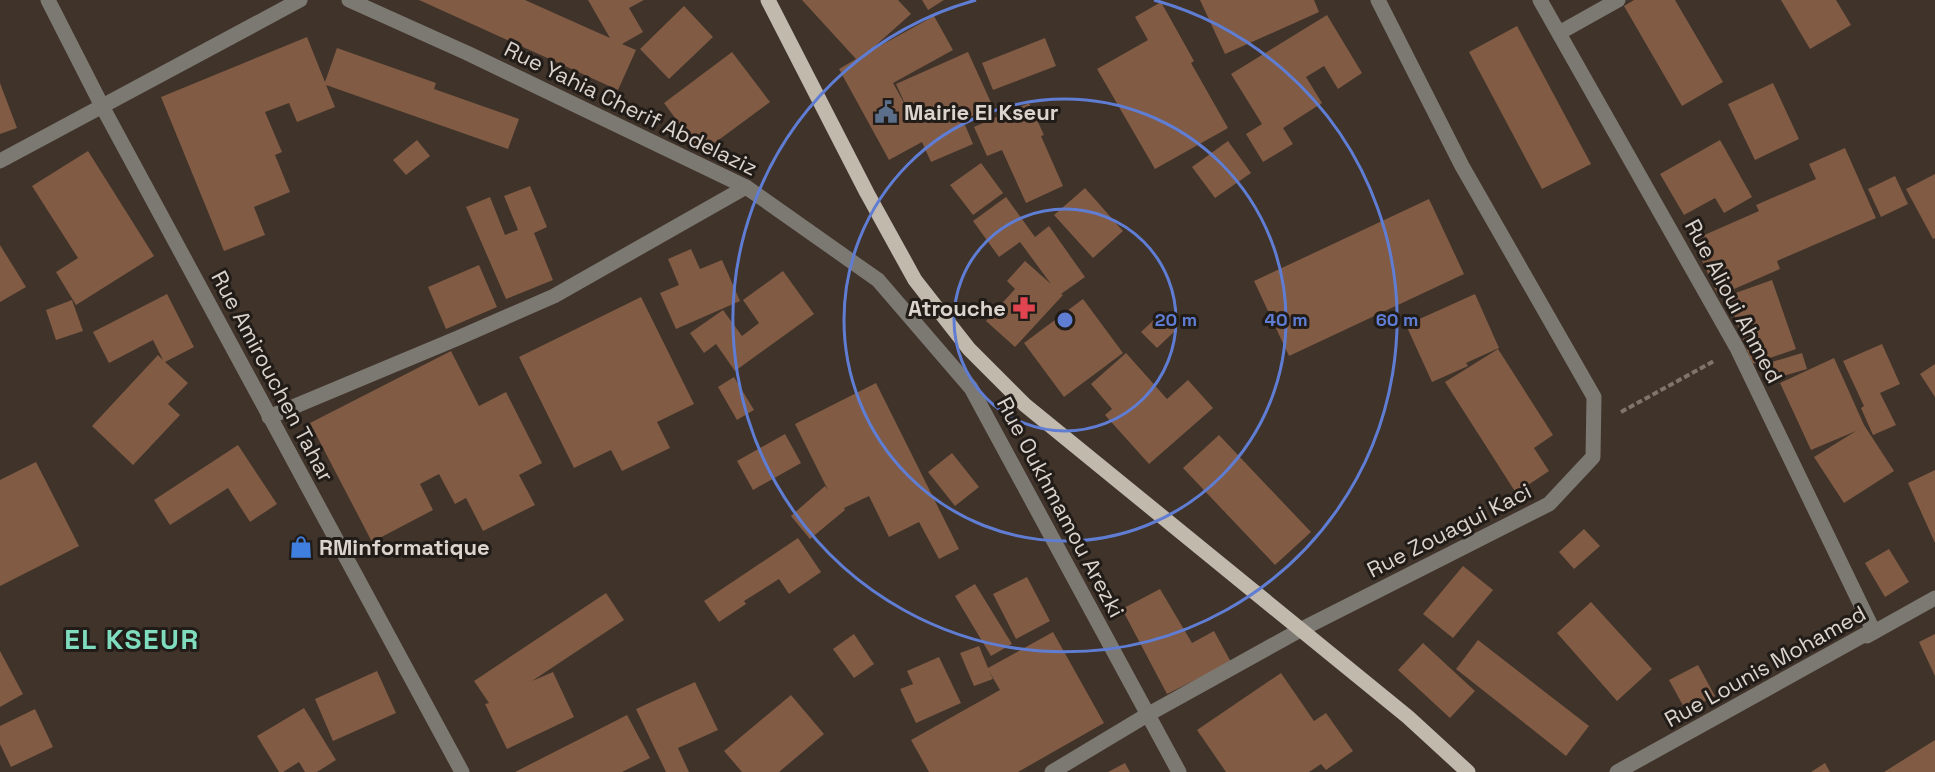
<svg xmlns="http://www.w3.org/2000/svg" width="1935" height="772" font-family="'Space Grotesk',sans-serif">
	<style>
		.building { fill: #815b44 }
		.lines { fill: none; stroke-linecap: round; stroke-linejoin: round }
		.path { stroke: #7f756d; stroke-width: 4; stroke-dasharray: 6 3; stroke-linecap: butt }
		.minor { stroke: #7c7872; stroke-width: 15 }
		.major { stroke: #c2b9ad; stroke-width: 15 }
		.ring { fill: none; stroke: #607dd4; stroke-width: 3 }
		.labels { text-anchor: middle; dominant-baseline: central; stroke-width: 6; stroke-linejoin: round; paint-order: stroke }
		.street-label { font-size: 22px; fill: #dbd3cd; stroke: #211c18 }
		.poi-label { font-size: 22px; font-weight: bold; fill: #dbd3cd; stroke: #211c18; text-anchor: start }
		.district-label { font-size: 28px; font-weight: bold; letter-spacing: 1.5px; fill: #7fdcbe; stroke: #211c18 }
		.centre { fill: #607dd4; stroke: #211c18; stroke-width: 3 }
		.ring-label { font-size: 18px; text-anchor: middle; font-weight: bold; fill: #607dd4; stroke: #211c18; stroke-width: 6; stroke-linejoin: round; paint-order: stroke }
	</style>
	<rect width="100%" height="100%" fill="#3f332a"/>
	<g class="building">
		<path d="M419,0H525L610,38L588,0H644L629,8L643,32L622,44L636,50L618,90Z"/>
		<path d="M802,0H898L911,14L867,53L934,16L953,50L893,83L907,108L896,84L968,52L993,107L963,120L973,144L931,162L922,142L889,160L839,69L856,59Z"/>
		<path d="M922,0H944L928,10Z"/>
		<path d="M1200,0H1314L1319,12L1225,54Z"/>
		<path d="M1634,0H1675L1723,82L1682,106L1624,6Z"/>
		<path d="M1781,0H1836L1851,25L1810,49Z"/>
		<path d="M1161,2L1194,61L1191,63L1228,128L1155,169L1097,69L1148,40L1135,17Z"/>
		<path d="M684,6L713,37L669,79L640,49Z"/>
		<path d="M1327,15L1362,73L1338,89L1324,66L1306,77L1322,103L1283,128L1293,144L1263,162L1246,134L1262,124L1231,74Z"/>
		<path d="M1517,26L1591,164L1542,189L1469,52Z"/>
		<path d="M307,37L325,82L337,48L436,83L434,89L519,119L508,149L326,85L335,107L297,122L289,103L265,112L282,152L275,155L290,192L254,207L265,235L224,251L161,97Z"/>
		<path d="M1045,38L1056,66L993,90L982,63Z"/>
		<path d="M732,52L770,102L701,153L664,103Z"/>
		<path d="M0,83L17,128L0,134Z"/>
		<path d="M1773,83L1799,139L1755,160L1728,104Z"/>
		<path d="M1029,103L1044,135L1041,136L1063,186L1026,203L1002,150L987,156L974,127Z"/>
		<path d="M417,140L430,156L406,175L393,160Z"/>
		<path d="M1720,140L1752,197L1724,213L1715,198L1684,215L1660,174Z"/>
		<path d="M1228,141L1251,173L1215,198L1192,167Z"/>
		<path d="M1845,148L1876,218L1777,261L1780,269L1718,296L1693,240L1759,211L1756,205L1816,179L1809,164Z"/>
		<path d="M88,151L154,256L76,305L56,272L78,258L32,186Z"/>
		<path d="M981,163L1003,193L973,215L950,185Z"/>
		<path d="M1935,174V238L1933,239L1906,189Z"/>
		<path d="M1895,176L1908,204L1881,217L1868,189Z"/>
		<path d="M530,186L547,227L534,233L553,280L506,299L466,207L490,197L505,235L518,230L504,196Z"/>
		<path d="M1085,188L1123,231L1093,258L1054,215Z"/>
		<path d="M1006,197L1035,237L1049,226L1085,277L1061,294L1063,295L1015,347L986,321L1015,289L1007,281L1025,261L1051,284L1020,242L999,257L973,221Z"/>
		<path d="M1429,199L1464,274L1289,356L1254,281Z"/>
		<path d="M0,245L26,287L0,302Z"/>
		<path d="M691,249L700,269L722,260L740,301L676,329L660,293L679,285L668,259Z"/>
		<path d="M479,265L497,307L446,329L428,287Z"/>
		<path d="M783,271L814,314L735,371L716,344L704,353L690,333L723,310L742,336L759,323L743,300Z"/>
		<path d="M1772,280L1796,349L1752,364L1727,296Z"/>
		<path d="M167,294L194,347L165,362L188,383L168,404L180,415L133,465L92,426L158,355L163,360L153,340L109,363L93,332Z"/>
		<path d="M1475,294L1499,348L1466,363L1468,366L1432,382L1406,325Z"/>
		<path d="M641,297L694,404L657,422L670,448L622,471L611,450L574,468L519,357Z"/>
		<path d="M1083,299L1123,353L1064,397L1024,343Z"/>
		<path d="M72,300L83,331L56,340L46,310Z"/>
		<path d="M1160,314L1176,330L1157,348L1141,332Z"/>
		<path d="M1882,344L1900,384L1880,393L1896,425L1873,435L1861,408L1864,406L1843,361Z"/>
		<path d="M1498,349L1553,435L1534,448L1549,471L1516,493L1445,382Z"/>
		<path d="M451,351L479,406L506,392L542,463L519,475L535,505L483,531L466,498L455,504L439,474L420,484L433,510L372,542L310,423Z"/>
		<path d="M1126,353L1167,399L1188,380L1213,408L1149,464L1105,415L1112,409L1091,384Z"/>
		<path d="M1802,353L1807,369L1769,380L1765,364Z"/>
		<path d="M1834,358L1864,425L1894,471L1844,503L1814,457L1856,431L1811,450L1780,383Z"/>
		<path d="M1935,364V397L1920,374Z"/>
		<path d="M734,377L754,410L737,420L718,387Z"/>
		<path d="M876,383L959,549L939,559L919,522L889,537L869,496L844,508L845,510L810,539L791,516L825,486L828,490L795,424Z"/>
		<path d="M785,434L801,463L753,490L737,461Z"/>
		<path d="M1219,435L1311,532L1275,565L1183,468Z"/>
		<path d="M238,445L277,504L250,522L228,488L170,525L154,500Z"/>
		<path d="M952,453L979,487L955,506L928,472Z"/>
		<path d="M36,462L79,546L0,586V480Z"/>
		<path d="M1935,470V543L1908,483Z"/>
		<path d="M1584,529L1600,546L1574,569L1559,552Z"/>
		<path d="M798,538L821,572L789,594L779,579L744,601L746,604L719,622L704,601Z"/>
		<path d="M1889,549L1909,582L1885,597L1865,563Z"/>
		<path d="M1463,566L1493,590L1453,638L1423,614Z"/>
		<path d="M1027,577L1050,621L1016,639L993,594Z"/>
		<path d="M975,584L1012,644L991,656L955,596Z"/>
		<path d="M1160,589L1192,643L1214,631L1231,662L1167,694L1122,609Z"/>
		<path d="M606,593L624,620L532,681L553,672L574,717L507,749L485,704L489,703L474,681Z"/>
		<path d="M1591,602L1652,669L1617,701L1557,633Z"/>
		<path d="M1053,632L1104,723L1018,772H929L911,740L1000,690L989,671L993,679L974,686L960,653L979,646L988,668Z"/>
		<path d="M854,634L874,664L854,678L833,649Z"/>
		<path d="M1935,634V676L1919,642Z"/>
		<path d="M1478,640L1589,726L1566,756L1456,669Z"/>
		<path d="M1423,643L1475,691L1450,718L1398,670Z"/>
		<path d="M0,651L23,694L0,707Z"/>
		<path d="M939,657L961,703L916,723L900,689L913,684L907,671Z"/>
		<path d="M1698,665L1715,696L1686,711L1669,680Z"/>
		<path d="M377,671L396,713L333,741L315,699Z"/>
		<path d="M1281,673L1314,721L1326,713L1353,751L1326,770L1321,764L1309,772H1226L1197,730Z"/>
		<path d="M695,682L718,730L678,748L689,772H666L636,709Z"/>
		<path d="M791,695L824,734L779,772H742L724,751Z"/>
		<path d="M304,708L336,760L317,772H305L299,762L283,772H279L257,736Z"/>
		<path d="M35,709L53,747L11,767L0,744V726Z"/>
		<path d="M627,715L650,758L622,772H515Z"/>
		<path d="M1935,740V772H1884Z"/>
		<path d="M1125,763L1130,772H1108Z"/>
		<path d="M1825,763L1830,772H1811Z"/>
	</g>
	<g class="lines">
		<path class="path" d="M1621,412L1714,361"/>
		<g class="minor">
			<path d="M48,0L103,108L462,772"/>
			<path d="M349,0L467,53L746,187L878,280L971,388L1179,772"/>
			<path d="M1540,0L1737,348L1873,630L1617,772"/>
			<path d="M1559,33L1618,0"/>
			<path d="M0,161L300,0"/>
			<path d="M269,417L458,338L554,296L746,187"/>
			<path d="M1867,636L1935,598"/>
			<path d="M1052,772L1147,715L1302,629L1549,504L1593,457L1594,397L1462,166L1378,0"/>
		</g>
		<path class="major" d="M768,0L867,193L915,280L969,349L1025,405L1408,717L1468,772"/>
	</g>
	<g class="ring">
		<circle cx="1065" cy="320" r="111"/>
		<circle cx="1065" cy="320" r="221"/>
		<path d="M1154 0A332 332 0 1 1 976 0"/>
	</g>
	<defs>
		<g id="civic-bare" transform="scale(1.8)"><path d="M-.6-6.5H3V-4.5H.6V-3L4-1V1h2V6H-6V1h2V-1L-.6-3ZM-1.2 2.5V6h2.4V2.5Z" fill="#5c6f8a" stroke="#211c18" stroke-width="2.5" paint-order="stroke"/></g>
		<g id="pharmacy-bare" transform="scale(1.8)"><path d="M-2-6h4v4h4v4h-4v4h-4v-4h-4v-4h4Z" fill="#e0444e" stroke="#211c18" stroke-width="2.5" paint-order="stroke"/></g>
		<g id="shop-bare" transform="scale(1.8)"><path d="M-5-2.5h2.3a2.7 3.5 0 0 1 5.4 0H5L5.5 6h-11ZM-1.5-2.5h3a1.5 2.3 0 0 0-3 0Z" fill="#3f7fe0" stroke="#211c18" stroke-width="2.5" paint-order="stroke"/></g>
	</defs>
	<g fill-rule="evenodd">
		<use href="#civic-bare" x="886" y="112"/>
		<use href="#pharmacy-bare" x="1024" y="308"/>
		<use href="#shop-bare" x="301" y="547"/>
	</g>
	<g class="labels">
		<g class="street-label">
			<text transform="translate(631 108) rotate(26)">Rue Yahia Cherif Abdelaziz</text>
			<text transform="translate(1734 301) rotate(62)">Rue Alioui Ahmed</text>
			<text transform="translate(273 376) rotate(62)">Rue Amirouchen Tahar</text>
			<text transform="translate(1061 507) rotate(62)">Rue Oukhmamou Arezki</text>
			<text transform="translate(1449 530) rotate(-27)">Rue Zouagui Kaci</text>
			<text transform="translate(1765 666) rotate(-29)">Rue Lounis Mohamed</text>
		</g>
		<g class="poi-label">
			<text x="904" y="112">Mairie El Kseur</text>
			<text x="1006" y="308" text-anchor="end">Atrouche</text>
			<text x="319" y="547">RMinformatique</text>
		</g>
		<g class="district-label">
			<text x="132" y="639">EL KSEUR</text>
		</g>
	</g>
	<circle cx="1065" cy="320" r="9" class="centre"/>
	<g class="ring-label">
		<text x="1176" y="326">20 m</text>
		<text x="1286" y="326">40 m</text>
		<text x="1397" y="326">60 m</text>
	</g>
</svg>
